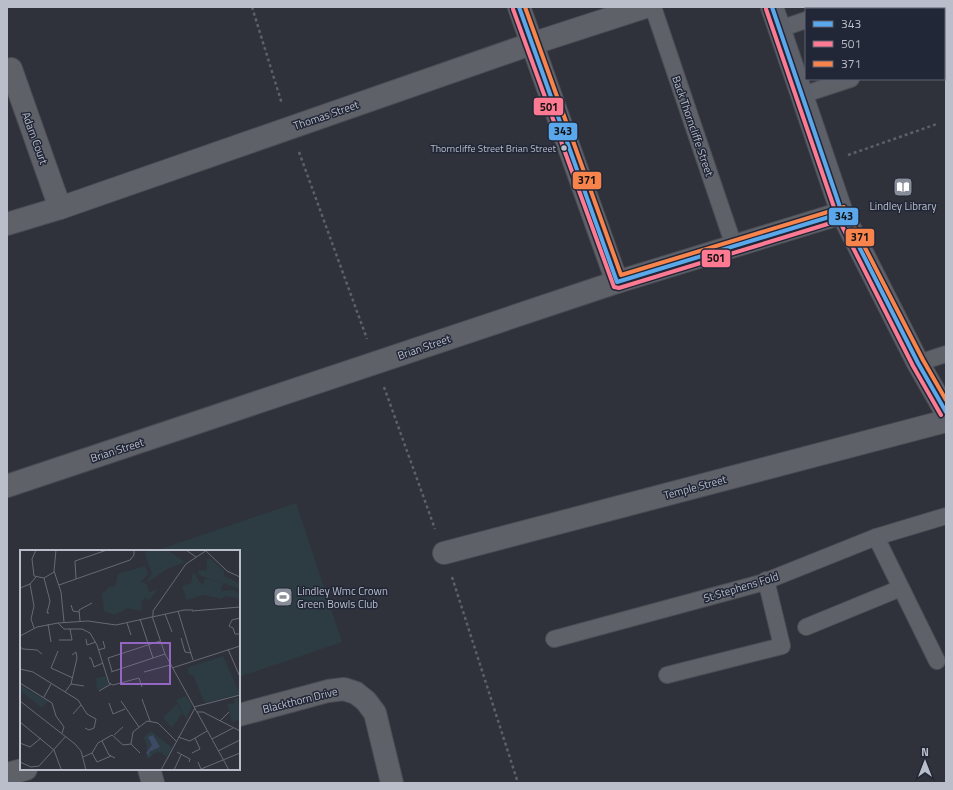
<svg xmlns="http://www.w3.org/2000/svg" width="953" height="790" font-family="'Titillium Web',sans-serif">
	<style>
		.green { fill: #2c3c42 }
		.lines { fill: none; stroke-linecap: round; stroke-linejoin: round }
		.lane-casing { stroke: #4b4d54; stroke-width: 18 }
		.street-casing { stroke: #4b4d54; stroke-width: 24 }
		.secondary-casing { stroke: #4b4d54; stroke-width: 24 }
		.path { stroke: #5d6067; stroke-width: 2.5; stroke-dasharray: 3 3; stroke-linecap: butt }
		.lane { stroke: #5f6169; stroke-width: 16 }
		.street { stroke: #5f6169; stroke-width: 22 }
		.secondary { stroke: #5d6068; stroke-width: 22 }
		.bus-1-casing { stroke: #222737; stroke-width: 7 }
		.bus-2-casing { stroke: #222737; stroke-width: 7 }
		.bus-3-casing { stroke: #222737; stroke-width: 7 }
		.bus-1 { stroke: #5aa8eb; stroke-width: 4 }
		.bus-2 { stroke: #fe7a93; stroke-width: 4 }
		.bus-3 { stroke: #f8844c; stroke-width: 4 }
		.bus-dot { fill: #babecb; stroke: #222737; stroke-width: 1.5 }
		.labels { text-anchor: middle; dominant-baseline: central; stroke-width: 3; stroke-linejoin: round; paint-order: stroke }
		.bus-label { font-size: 10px; fill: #babecb; stroke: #222737; text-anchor: end }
		.street-label { font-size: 11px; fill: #babecb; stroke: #222737 }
		.poi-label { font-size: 11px; fill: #babecb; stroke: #222737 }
		.inset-road { fill: none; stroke: #676a75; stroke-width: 1 }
		.view { fill: #9466c4; fill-opacity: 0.15; stroke: #9466c4; stroke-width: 2 }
		.inset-edge { fill: none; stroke: #babecb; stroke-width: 2 }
		.line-badge { stroke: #222737; stroke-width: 1.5 }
		.pale-badge-label { font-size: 11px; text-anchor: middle; font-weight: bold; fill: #111 }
	</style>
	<rect width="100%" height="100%" fill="#2f323b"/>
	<path class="green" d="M296,503L342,642L239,677V551H155Z"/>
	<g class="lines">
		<g class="lane-casing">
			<g id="lane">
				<path d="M653,7L734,246"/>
				<path d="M839,9L845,7"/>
				<path d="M780,29L806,20"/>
				<path d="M802,95L851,79"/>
				<path d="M918,363L946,354"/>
				<path d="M876,537L937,661"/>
				<path d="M806,627L901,588"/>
				<path d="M554,639L761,583L876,537L946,516"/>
				<path d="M667,675L782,646L766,580"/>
			</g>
		</g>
		<g class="street-casing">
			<g id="street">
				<path d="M519,7L617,282"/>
				<path d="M11,69L60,208"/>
				<path d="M7,224L60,208L531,44L645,7"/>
				<path d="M7,486L617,282L842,213"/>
				<path d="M444,553L946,421"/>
				<path d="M239,715L328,691L344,689L356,693L366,701L375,713L392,783"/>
				<path d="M149,769L153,783"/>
				<path d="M7,774L26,769"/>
			</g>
		</g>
		<g class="secondary-casing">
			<path id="secondary" d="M772,7L842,213L918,363L946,412"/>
		</g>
		<g class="path">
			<path d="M252,7L282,104"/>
			<path d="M299,152L367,339"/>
			<path d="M848,155L937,124"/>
			<path d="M384,387L435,529"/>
			<path d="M452,577L518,783"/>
		</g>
		<use href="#lane" class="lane"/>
		<use href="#street" class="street"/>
		<use href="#secondary" class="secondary"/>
		<g class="bus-1-casing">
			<g id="bus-1">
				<path d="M519,7L617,282L842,213"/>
				<path d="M772,7L842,213L918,363L946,412"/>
			</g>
		</g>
		<g class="bus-2-casing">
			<g id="bus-2">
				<path d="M513,9L614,287L619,288L844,219"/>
				<path d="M766,9L837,216L913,366L941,415"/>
			</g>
		</g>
		<g class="bus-3-casing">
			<path id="bus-3" d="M525,7L621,275L844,207L923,360L946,400"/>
		</g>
		<use href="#bus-1" class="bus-1"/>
		<use href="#bus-2" class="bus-2"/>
		<use href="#bus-3" class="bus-3"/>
	</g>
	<defs>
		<g id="library-square" transform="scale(1)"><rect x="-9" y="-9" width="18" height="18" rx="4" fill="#898d99" stroke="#222737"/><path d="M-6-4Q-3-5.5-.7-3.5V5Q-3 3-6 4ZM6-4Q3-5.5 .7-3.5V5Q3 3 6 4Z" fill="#fff"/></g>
		<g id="stadium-square" transform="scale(1)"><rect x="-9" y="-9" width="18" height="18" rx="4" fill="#898d99" stroke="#222737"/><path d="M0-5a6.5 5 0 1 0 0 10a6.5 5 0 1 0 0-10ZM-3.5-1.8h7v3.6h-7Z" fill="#fff"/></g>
	</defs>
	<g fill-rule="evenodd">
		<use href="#library-square" x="903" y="187"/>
		<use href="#stadium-square" x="283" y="597"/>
	</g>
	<circle class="bus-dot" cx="564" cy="148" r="3.5"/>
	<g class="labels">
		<g class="bus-label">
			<text x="556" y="148">Thorncliffe Street Brian Street</text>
		</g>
		<g class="street-label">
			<text transform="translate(326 115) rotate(-19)">Thomas Street</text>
			<text transform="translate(693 126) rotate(71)">Back Thorncliffe Street</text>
			<text transform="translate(35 138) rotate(70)">Adam Court</text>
			<text transform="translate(424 347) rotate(-19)">Brian Street</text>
			<text transform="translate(117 450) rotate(-18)">Brian Street</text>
			<text transform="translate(695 487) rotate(-15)">Temple Street</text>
			<text transform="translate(741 587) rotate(-17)">St Stephens Fold</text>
			<text transform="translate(300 700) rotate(-14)">Blackthorn Drive</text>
		</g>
		<g class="poi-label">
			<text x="903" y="206">Lindley Library</text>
			<text x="297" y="591" text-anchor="start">Lindley Wmc Crown<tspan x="297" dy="13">Green Bowls Club</tspan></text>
		</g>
	</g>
	<g transform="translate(20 550)">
		<rect width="220" height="220" fill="#2f323b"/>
		<path d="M128,0H147L165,12L149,18L126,33L132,24L125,4ZM187,9H191L204,21V26L220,34V39L203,33L201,41L213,40L220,44V48L204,46L201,49L184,45L167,50L162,36L171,33L173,22L183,36L185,28L203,33L181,26L177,21L187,20ZM125,16L128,24L121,32L127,34L129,42L138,39L129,50L125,48L121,52L122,61L108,58L94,65L84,61L82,44L89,37L95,36L98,24ZM203,106L220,144L185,153L173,125L169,124L167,118ZM85,126L89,135L77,140L76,128ZM0,135L28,151L22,158L0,140ZM166,146L172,156L166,169L156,150ZM214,148H217L220,157V170L212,172L207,154L215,153ZM157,154L162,163L152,178L143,168ZM131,181L152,198L147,207L140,202L134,203L129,209L126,207L127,196L124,187Z" fill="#2c3c42"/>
		<path d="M133,185L140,197L129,202L130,206L126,203L132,195L128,187Z" fill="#3e4965"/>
		<path class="inset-road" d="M16,0L12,9L14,26L24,28L34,22M36,0L34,21L41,42L44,72M166,0L176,7M185,0L207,21L220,27M24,28L30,51L27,63H29M56,29L55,11L87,0M10,34L14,56L11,69L14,78M39,35L110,10L114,5V0M0,38L10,34L16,27M51,55L53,61L59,62M158,61L173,110M172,61L220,57M145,64L152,82M132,66L145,104L209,220M133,66V61L166,14L187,0M220,68L212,70L209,76L213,78L215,84H220M120,69L133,108M60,71L59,60L72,53M38,73L44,79H62L70,83L77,95L89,133L93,135L119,128L122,137M107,73L111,85M28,74L31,92M0,86L17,77L38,73L68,71L96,75L164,60H173M161,88L165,102L171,103M66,89L67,95L76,92M39,90H52L50,79M0,97L3,99L17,100L22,104M208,99L220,127M78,100L85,98L83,91M38,101L31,118L53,128M69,108H71L74,117L83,113M152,118L220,96M0,119L13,122L58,150L67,164L76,169L74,178L69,180L65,178M92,121L88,108L140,91M91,122L145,104M124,122L150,115M0,133L32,153L36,166L44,177L42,183M51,134L64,136M79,141L91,134M45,142L51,134L57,108L56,102L52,105M24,147L31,134M122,149L130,171M0,151L55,194L61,201L66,220M101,151L119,177M89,153L93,164L105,159M174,157L220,145M177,162H183L220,181M53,164L61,155M200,171L209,162M0,172L34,200L41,219M94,185L103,177M158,187L170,191L187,181M192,189L213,178M82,191L89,205L95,208M0,193L10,197L21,188M111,194L120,203M198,201L220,190M157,202L170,209L169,212M72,203L77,212L91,206M172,203L180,199L175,188M63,207L72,203L78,193L92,185L103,195L111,194L113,182L127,171L138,173L156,191M0,212L11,217L19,216L46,186M178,212L181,219L220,203M141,220L175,158M154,220L161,205"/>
		<path class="view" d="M101,93H150V134H101Z"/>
		<rect width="220" height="220" class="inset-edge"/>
	</g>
	<g class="line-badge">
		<rect x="533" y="97" width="31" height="19" rx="4" fill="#fe7a93"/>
		<rect x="548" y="122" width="30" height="19" rx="4" fill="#5aa8eb"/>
		<rect x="572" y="171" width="30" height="19" rx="4" fill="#f8844c"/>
		<rect x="828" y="207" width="31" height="19" rx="4" fill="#5aa8eb"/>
		<rect x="845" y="228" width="30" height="19" rx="4" fill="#f8844c"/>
		<rect x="701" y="249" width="30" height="19" rx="4" fill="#fe7a93"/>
	</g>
	<g class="pale-badge-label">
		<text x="549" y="111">501</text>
		<text x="563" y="135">343</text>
		<text x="587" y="184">371</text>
		<text x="844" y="220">343</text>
		<text x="860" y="241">371</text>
		<text x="716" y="262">501</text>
	</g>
	<rect width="953" height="790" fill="none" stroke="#babecb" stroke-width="16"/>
	<rect x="805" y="8" width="140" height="72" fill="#222737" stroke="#5f6372"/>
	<rect x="813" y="21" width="20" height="6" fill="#5aa8eb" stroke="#5f6372"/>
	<text x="841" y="28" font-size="12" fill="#babecb">343</text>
	<rect x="813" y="41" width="20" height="6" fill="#fe7a93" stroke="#5f6372"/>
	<text x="841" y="48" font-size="12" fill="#babecb">501</text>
	<rect x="813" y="61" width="20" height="6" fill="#f8844c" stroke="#5f6372"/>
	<text x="841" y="68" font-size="12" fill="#babecb">371</text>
	<g transform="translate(925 762)" stroke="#222737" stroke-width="3" paint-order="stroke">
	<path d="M0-3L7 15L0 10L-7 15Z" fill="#babecb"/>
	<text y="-6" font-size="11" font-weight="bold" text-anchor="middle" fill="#babecb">N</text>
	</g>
</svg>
